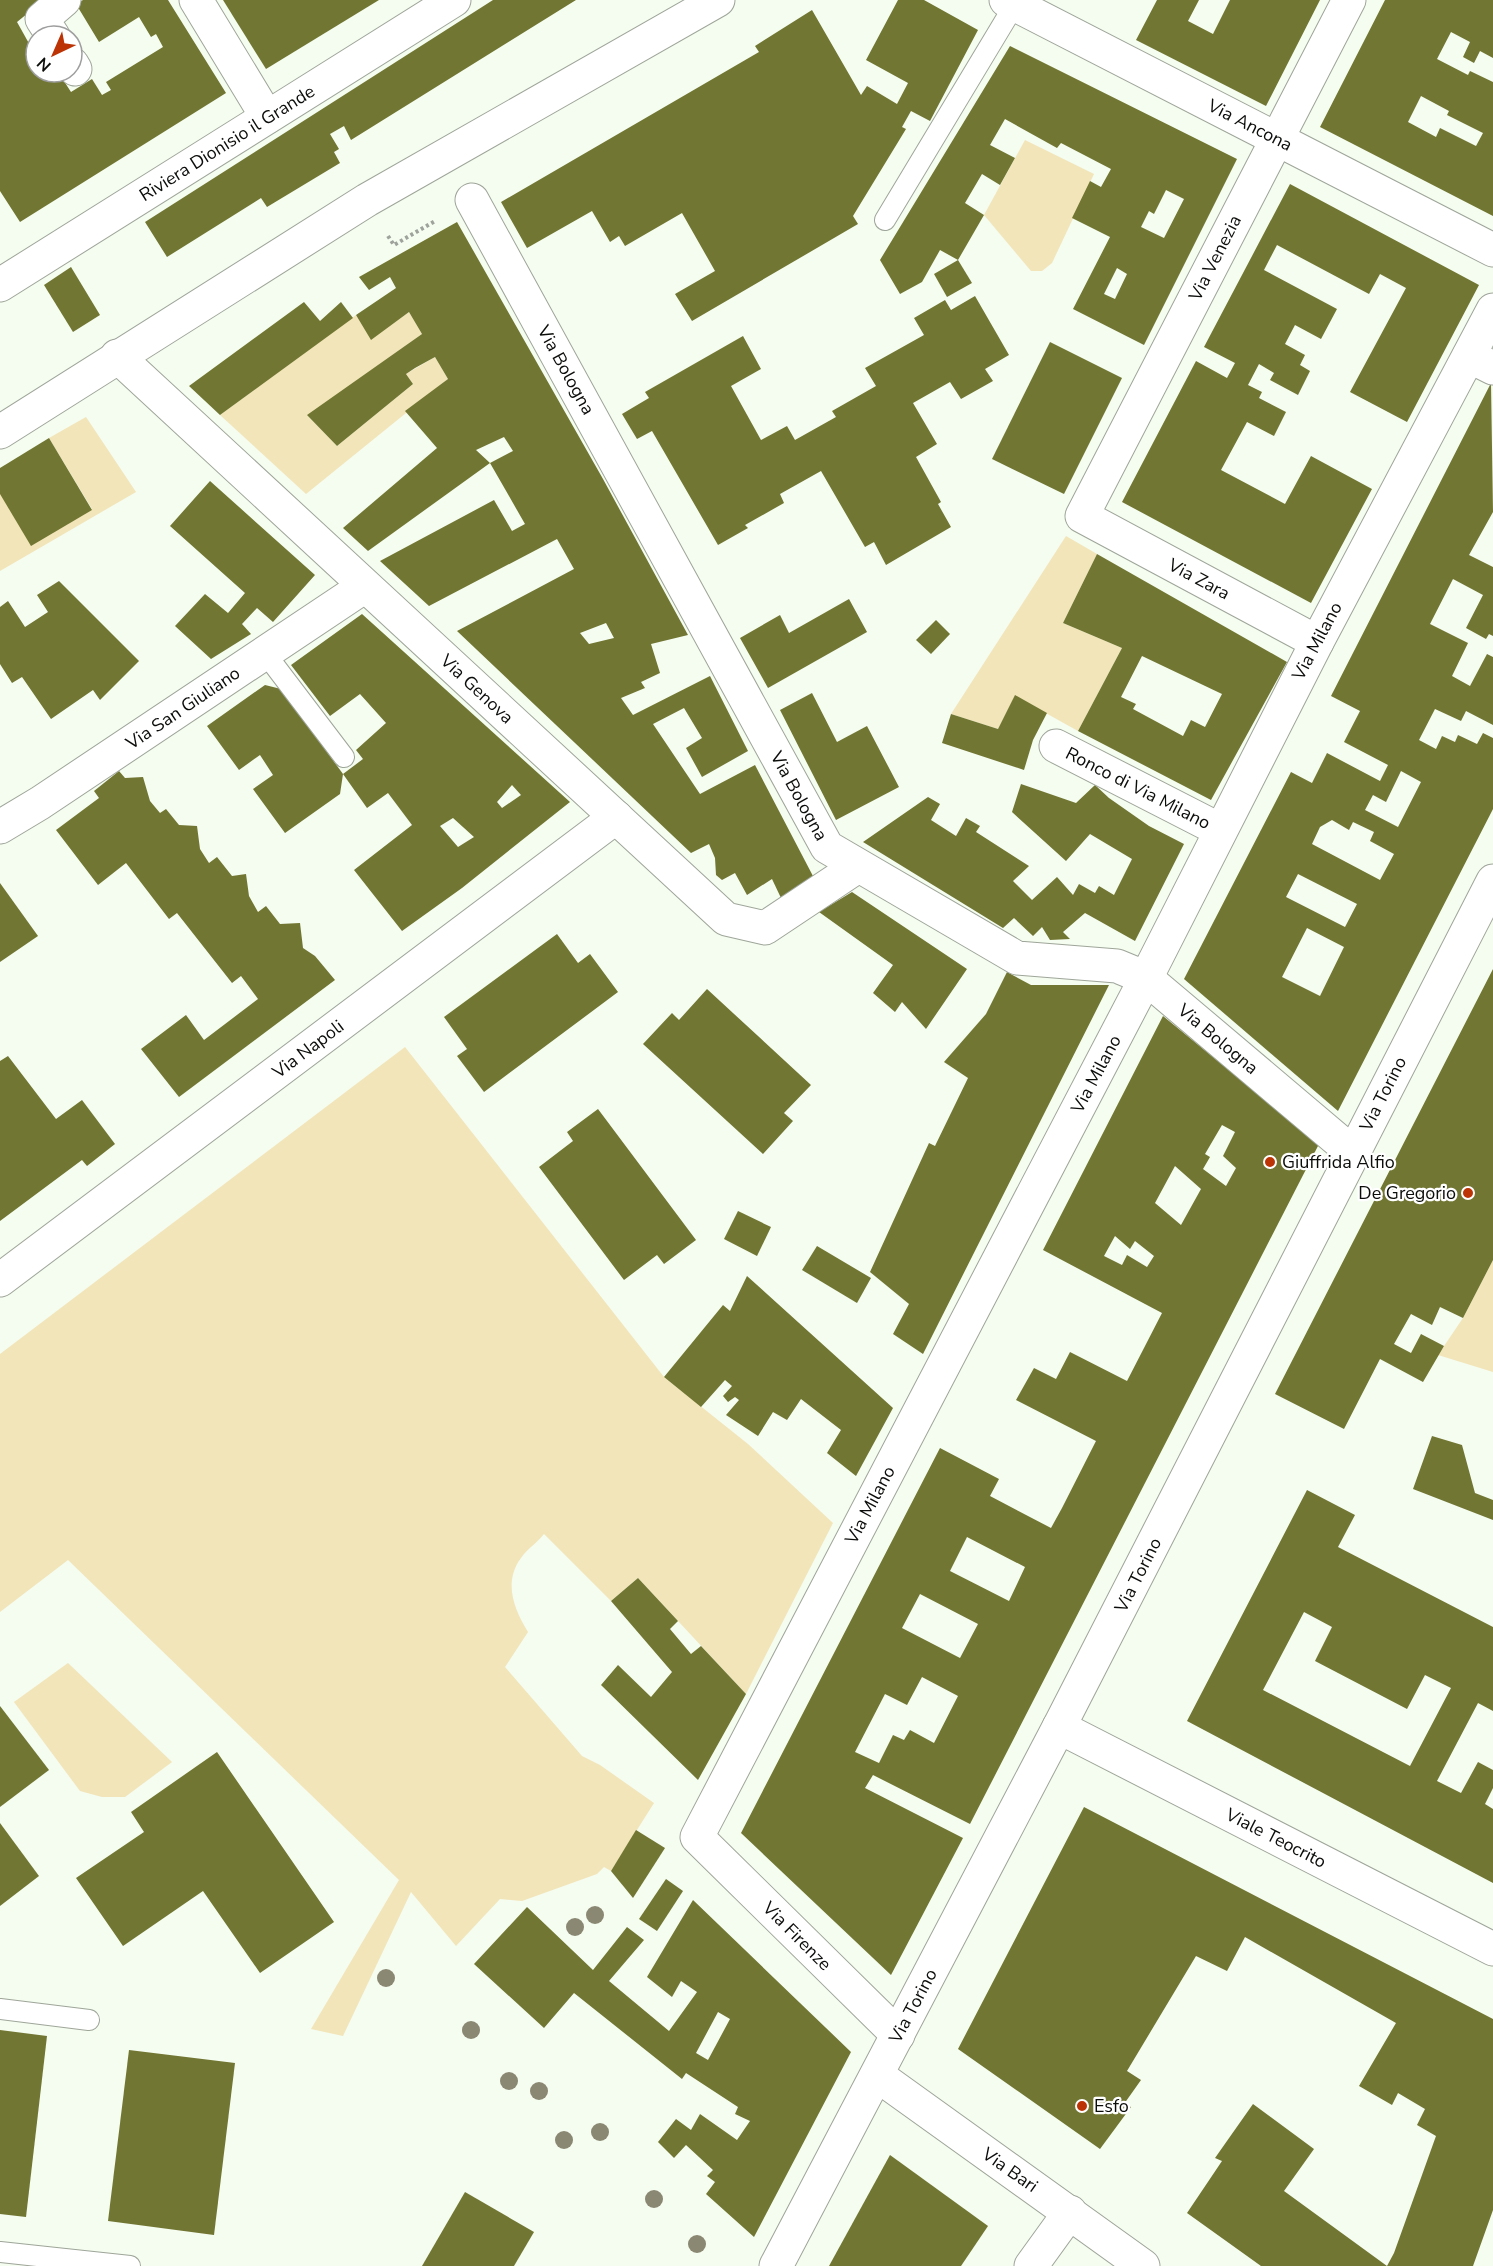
<svg xmlns="http://www.w3.org/2000/svg" width="1493" height="2266" font-family="'Nunito Sans',sans-serif">
	<style>
		.green { fill: #f2e5b9 }
		.building { fill: #717632; fill-rule: evenodd }
		.lines { fill: none; stroke-linecap: round; stroke-linejoin: round }
		.lane-casing { stroke: #9ea599; stroke-width: 22 }
		.street-casing { stroke: #9ea599; stroke-width: 35 }
		.secondary-casing { stroke: #9ea599; stroke-width: 35 }
		.path { stroke: #9ea39b; stroke-width: 4; stroke-dasharray: 3 3; stroke-linecap: butt }
		.lane { stroke: #fff; stroke-width: 20 }
		.street { stroke: #fff; stroke-width: 33 }
		.secondary { stroke: #fff; stroke-width: 33 }
		.tree { fill: #8a8872 }
		.poi-dot { fill: #bc3305; stroke: #fff; stroke-width: 2 }
		.labels { text-anchor: middle; dominant-baseline: central; stroke-width: 4.5; stroke-linejoin: round; paint-order: stroke }
		.street-label { font-size: 18px; fill: #0b0d0a; stroke: #fff }
		.poi-label { font-size: 18px; fill: #0b0d0a; stroke: #fff; text-anchor: start }
	</style>
	<rect width="100%" height="100%" fill="#f5fcf0"/>
	<g class="green">
		<path d="M1025,140L1094,174L1052,263L1042,271H1031L984,215Z"/>
		<path d="M409,312L422,334L308,416L337,446L413,384L406,374L435,357L448,379L306,494L220,415L356,315L371,339Z"/>
		<path d="M86,417L136,492L0,571V494L92,509L49,438Z"/>
		<path d="M1066,536L1097,554L1063,623L1122,648L1078,731L1015,696L998,729L951,714Z"/>
		<path d="M405,1047L664,1377L748,1444L833,1523L746,1694L638,1578L611,1601L544,1534C537,1543 527,1549 521,1558C503,1582 514,1609 528,1632L505,1667L582,1756L600,1765L654,1803L611,1871L604,1867L597,1874L522,1901L500,1899L456,1946L411,1892L343,2036L311,2029L399,1880L68,1560L0,1612V1354Z"/>
		<path d="M1493,1260V1372L1438,1355L1463,1318Z"/>
		<path d="M68,1663L172,1762L125,1797H102L80,1791L14,1702Z"/>
	</g>
	<g class="building">
		<path d="M0,0H44L17,22L36,56V72H46L50,80L60,75L71,92L92,79L102,95L111,90L106,82L163,47L156,34L151,37L139,17L99,42L76,4L83,0H168L226,93L20,222L0,191Z"/>
		<path d="M223,0H379L266,69Z"/>
		<path d="M493,0H576L351,140L344,126L330,134L339,149L334,152L340,163L267,207L261,198L167,257L145,222Z"/>
		<path d="M898,0H924L978,30L930,121L911,111L902,127L906,129L853,216L858,224L692,321L675,294L715,271L682,213L625,246L619,236L610,242L592,211L527,248L501,202L759,52L755,46L812,10L861,95L867,86L897,104L908,83L866,60Z"/>
		<path d="M1157,0H1199L1188,21L1213,34L1230,0H1320L1266,106L1136,40Z"/>
		<path d="M1385,0H1493V58L1480,51L1474,63L1463,57L1470,42L1451,32L1437,59L1468,75L1470,71L1493,82V216L1320,127ZM1421,96L1449,111L1447,115L1483,133L1476,146L1440,128L1436,137L1408,122Z"/>
		<path d="M1010,46L1237,159L1144,345L1073,309L1110,237L1072,218L1090,181L1101,187L1111,169L1061,143L1057,148L1005,119L990,145L1015,158L1000,185L982,174L965,203L984,215L958,260L940,250L922,282L900,294L880,260ZM1166,190L1184,199L1164,238L1141,227L1149,211L1154,214ZM1117,268L1127,274L1115,299L1104,294Z"/>
		<path d="M1290,184L1479,285L1407,422L1350,392L1406,288L1380,274L1369,294L1277,245L1264,270L1337,309L1321,339L1295,325L1285,344L1305,355L1300,365L1310,371L1298,395L1270,380L1274,373L1259,364L1248,385L1262,392L1259,398L1286,412L1274,436L1247,422L1221,470L1285,504L1311,456L1372,489L1311,603L1122,502L1196,361L1227,378L1235,363L1204,347Z"/>
		<path d="M457,222L603,479L688,635L651,644L660,673L641,682L645,688L621,698L633,715L710,676L748,751L702,777L686,748L702,738L684,708L653,724L700,794L755,765L814,878L781,898L772,879L747,895L735,873L722,880L716,875L715,858L709,844L691,853L457,631L574,569L557,539L429,606L380,561L494,500L512,531L525,524L490,463L513,451L504,437L476,450L490,463L368,551L343,528L437,448L405,411L448,379L435,357L415,368L406,374L413,384L337,446L307,415L422,334L409,312L371,340L356,315L396,288L390,277L369,290L359,277ZM606,623L614,638L589,644L580,633Z"/>
		<path d="M958,260L972,283L947,297L934,274Z"/>
		<path d="M71,267L100,315L73,332L44,285Z"/>
		<path d="M975,296L1009,355L985,369L993,381L961,399L950,382L913,403L937,444L916,457L941,502L938,504L951,527L886,565L874,542L865,547L821,471L780,494L784,503L745,525L748,528L718,545L652,431L637,439L622,414L649,398L645,392L743,336L761,369L731,386L761,440L787,426L795,440L836,417L832,411L876,386L865,368L924,335L914,318L945,300L951,310Z"/>
		<path d="M304,302L320,321L341,302L353,318L220,415L189,386Z"/>
		<path d="M1050,342L1122,378L1064,494L992,459Z"/>
		<path d="M1491,383L1493,512L1469,555L1493,567V636L1489,634L1486,639L1466,628L1483,595L1453,579L1430,624L1468,643L1452,676L1470,686L1487,654L1493,657V725L1466,711L1461,721L1435,709L1419,740L1436,749L1442,736L1455,742L1458,735L1477,744L1483,733L1493,738V809L1338,1111L1184,979L1291,772L1312,783L1327,753L1380,781L1388,765L1344,742L1360,711L1331,696ZM1401,771L1421,782L1398,827L1365,810L1373,795L1386,802ZM1332,820L1349,830L1353,822L1374,832L1370,841L1394,854L1380,880L1312,844L1320,827ZM1298,874L1357,904L1345,927L1286,897ZM1307,928L1344,947L1320,996L1282,977Z"/>
		<path d="M49,438L92,510L31,546L0,494V468Z"/>
		<path d="M210,481L315,575L273,622L257,608L242,624L251,634L211,659L175,626L205,594L228,613L245,593L170,526Z"/>
		<path d="M1097,554L1287,662L1211,800L1078,731L1122,648L1063,623ZM1142,656L1222,694L1205,727L1191,720L1183,736L1133,709L1136,704L1121,697Z"/>
		<path d="M59,581L139,661L100,700L93,690L51,719L22,677L12,683L0,664V607L8,601L25,627L48,612L37,595Z"/>
		<path d="M849,599L867,632L768,688L740,638L780,615L789,633Z"/>
		<path d="M362,614L570,802L462,888L402,931L354,870L412,825L388,793L367,808L343,774L340,794L285,833L253,789L273,775L260,755L239,770L207,726L265,685L281,689L343,774L363,759L356,750L386,723L360,694L330,716L291,665ZM512,785L521,795L502,808L497,802ZM453,818L474,837L458,847L440,826Z"/>
		<path d="M936,620L950,634L931,654L916,640Z"/>
		<path d="M812,693L837,742L867,726L899,787L836,820L780,710Z"/>
		<path d="M1015,695L1047,713L1033,740L1024,770L942,743L951,714L998,729Z"/>
		<path d="M119,771L125,778L143,777L150,801L160,813L166,809L179,825L197,826L200,849L209,863L217,857L232,876L246,874L249,896L258,912L266,906L280,924L300,923L303,948L315,956L335,980L179,1097L141,1049L186,1015L204,1040L258,999L241,976L232,983L177,913L169,919L126,863L98,885L56,830L99,798L94,791Z"/>
		<path d="M1021,784L1076,803L1095,785L1109,798L1149,826L1184,844L1135,941L1085,913L1063,932L1070,939L1050,940L1042,927L1033,936L1014,918L1003,928L863,842L928,797L940,804L931,820L956,836L966,818L980,826L976,832L1029,866L1013,881L1032,900L1057,877L1073,895L1079,884L1095,893L1099,886L1114,895L1132,859L1090,834L1066,861L1012,812Z"/>
		<path d="M0,883L38,936L0,962Z"/>
		<path d="M852,892L967,969L926,1029L902,1002L895,1012L873,993L893,965L819,912Z"/>
		<path d="M557,934L578,963L590,954L618,992L484,1092L457,1056L467,1049L444,1017Z"/>
		<path d="M1493,969V1260L1463,1318L1440,1307L1432,1325L1411,1314L1394,1344L1411,1353L1421,1334L1444,1346L1423,1382L1380,1359L1344,1429L1275,1394Z"/>
		<path d="M1007,972L1031,985H1109L923,1354L893,1334L909,1304L870,1272L929,1143L935,1146L968,1078L944,1062L986,1014Z"/>
		<path d="M707,989L811,1085L784,1113L793,1121L763,1154L643,1044L672,1013L679,1020Z"/>
		<path d="M1163,1016L1319,1144L970,1824L873,1775L865,1788L963,1838L891,1975L741,1833L940,1448L999,1479L990,1496L1051,1528L1062,1508L1096,1441L1016,1400L1034,1368L1056,1379L1070,1352L1127,1381L1162,1313L1043,1250ZM1222,1125L1235,1132L1223,1156L1236,1168L1226,1186L1203,1169L1210,1157L1205,1154ZM1175,1166L1201,1189L1181,1225L1155,1203ZM1115,1236L1130,1249L1135,1241L1154,1256L1147,1267L1127,1255L1122,1265L1104,1256ZM967,1537L1025,1567L1009,1601L950,1571ZM920,1594L978,1624L960,1658L902,1628ZM922,1677L958,1696L934,1743L910,1730L904,1740L893,1735L879,1763L855,1752L885,1694L907,1705Z"/>
		<path d="M8,1056L56,1119L82,1100L115,1144L87,1166L82,1160L0,1221V1061Z"/>
		<path d="M598,1109L696,1240L664,1264L657,1255L624,1280L539,1167L573,1141L567,1132Z"/>
		<path d="M738,1211L771,1227L757,1256L724,1239Z"/>
		<path d="M817,1246L871,1278L857,1303L802,1270Z"/>
		<path d="M747,1276L893,1408L856,1476L827,1453L841,1430L801,1399L787,1420L773,1412L758,1436L726,1415L739,1400L735,1397L728,1402L723,1396L732,1386L725,1380L701,1407L664,1377L723,1305L730,1311Z"/>
		<path d="M1432,1436L1462,1445L1475,1493L1493,1500V1520L1413,1489Z"/>
		<path d="M1307,1490L1355,1515L1338,1547L1493,1627V1711L1478,1703L1437,1781L1461,1793L1478,1762L1493,1770V1788L1485,1804L1493,1809V1883L1187,1721ZM1304,1612L1332,1627L1315,1661L1407,1709L1425,1675L1451,1688L1410,1766L1263,1690Z"/>
		<path d="M638,1578L678,1621L670,1629L691,1654L701,1646L746,1694L698,1780L601,1685L618,1665L651,1697L672,1672L611,1601Z"/>
		<path d="M0,1706L49,1770L0,1807Z"/>
		<path d="M217,1752L334,1922L260,1973L203,1891L123,1946L76,1878L144,1832L131,1812Z"/>
		<path d="M1084,1807L1493,2019V2210L1473,2266H1387L1394,2253L1436,2136L1417,2125L1425,2109L1398,2093L1392,2105L1359,2086L1396,2023L1245,1937L1227,1971L1196,1956L1127,2071L1141,2080L1124,2104L1131,2107L1100,2149L958,2049Z"/>
		<path d="M0,1823L39,1876L0,1906Z"/>
		<path d="M636,1830L665,1848L633,1898L611,1871Z"/>
		<path d="M666,1879L683,1891L657,1931L639,1919Z"/>
		<path d="M693,1900L851,2052L754,2237L706,2194L715,2182L707,2176L713,2170L686,2145L674,2158L658,2142L676,2119L691,2130L700,2114L737,2140L750,2121L735,2114L738,2107L686,2073L682,2079L574,1993L544,2028L474,1964L527,1907L593,1970L627,1927L644,1940L609,1981L669,2031L697,1992L681,1981L672,1997L647,1977ZM718,2012L730,2019L708,2060L696,2053Z"/>
		<path d="M0,2030L47,2036L26,2217L0,2214Z"/>
		<path d="M129,2050L235,2063L214,2235L108,2221Z"/>
		<path d="M1253,2104L1314,2149L1284,2191L1387,2266H1261L1187,2213L1222,2161L1215,2158Z"/>
		<path d="M890,2155L988,2226L961,2266H829Z"/>
		<path d="M465,2192L534,2232L514,2266H422Z"/>
	</g>
	<g class="lines">
		<g class="lane-casing">
			<g id="lane">
				<path d="M885,220L1015,4"/>
				<path d="M265,653L344,757"/>
				<path d="M0,2009L89,2020"/>
				<path d="M0,2252L130,2266"/>
			</g>
		</g>
		<g class="street-casing">
			<g id="street">
				<path d="M196,0L267,117"/>
				<path d="M1006,0L1493,250"/>
				<path d="M53,36L42,19L64,0"/>
				<path d="M72,64L75,69"/>
				<path d="M472,200L827,847L1017,958L1117,966L1146,978L1353,1153"/>
				<path d="M117,356L726,919L765,928L858,866"/>
				<path d="M1469,356L1493,368"/>
				<path d="M1317,642L1082,516L1349,0"/>
				<path d="M1056,746L1220,830"/>
				<path d="M0,827L40,803L365,586"/>
				<path d="M0,1280L616,817"/>
				<path d="M1059,1727L1493,881"/>
				<path d="M898,2035L697,1837L1146,978L1317,642L1493,310"/>
				<path d="M877,2075L1143,2266"/>
				<path d="M1031,2266L1070,2212"/>
			</g>
		</g>
		<g class="secondary-casing">
			<g id="secondary">
				<path d="M0,285L454,0"/>
				<path d="M0,432L367,200L718,0"/>
				<path d="M776,2266L1059,1727L1493,1949"/>
			</g>
		</g>
		<path class="path" d="M388,236L394,245L435,221"/>
		<use href="#lane" class="lane"/>
		<use href="#street" class="street"/>
		<use href="#secondary" class="secondary"/>
	</g>
	<g class="tree">
		<circle cx="595" cy="1915" r="9"/>
		<circle cx="575" cy="1927" r="9"/>
		<circle cx="386" cy="1978" r="9"/>
		<circle cx="471" cy="2030" r="9"/>
		<circle cx="509" cy="2081" r="9"/>
		<circle cx="539" cy="2091" r="9"/>
		<circle cx="600" cy="2132" r="9"/>
		<circle cx="564" cy="2140" r="9"/>
		<circle cx="654" cy="2199" r="9"/>
		<circle cx="697" cy="2244" r="9"/>
	</g>
	<g class="poi-dot">
		<circle cx="1270" cy="1162" r="6"/>
		<circle cx="1468" cy="1193" r="6"/>
		<circle cx="1082" cy="2106" r="6"/>
	</g>
	<g class="labels">
		<g class="street-label">
			<text transform="translate(1250 125) rotate(27)">Via Ancona</text>
			<text transform="translate(227 143) rotate(-32)">Riviera Dionisio il Grande</text>
			<text transform="translate(1215 258) rotate(-63)">Via Venezia</text>
			<text transform="translate(566 370) rotate(61)">Via Bologna</text>
			<text transform="translate(1199 579) rotate(28)">Via Zara</text>
			<text transform="translate(1317 641) rotate(-62)">Via Milano</text>
			<text transform="translate(477 689) rotate(43)">Via Genova</text>
			<text transform="translate(183 708) rotate(-34)">Via San Giuliano</text>
			<text transform="translate(1138 788) rotate(27)">Ronco di Via Milano</text>
			<text transform="translate(799 796) rotate(61)">Via Bologna</text>
			<text transform="translate(1218 1039) rotate(40)">Via Bologna</text>
			<text transform="translate(308 1049) rotate(-37)">Via Napoli</text>
			<text transform="translate(1096 1074) rotate(-62)">Via Milano</text>
			<text transform="translate(1383 1094) rotate(-63)">Via Torino</text>
			<text transform="translate(870 1505) rotate(-62)">Via Milano</text>
			<text transform="translate(1138 1575) rotate(-63)">Via Torino</text>
			<text transform="translate(1276 1838) rotate(27)">Viale Teocrito</text>
			<text transform="translate(797 1936) rotate(45)">Via Firenze</text>
			<text transform="translate(913 2006) rotate(-62)">Via Torino</text>
			<text transform="translate(1010 2170) rotate(35)">Via Bari</text>
		</g>
		<g class="poi-label">
			<text x="1282" y="1162">Giuffrida Alfio</text>
			<text x="1456" y="1193" text-anchor="end">De Gregorio</text>
			<text x="1094" y="2106">Esfo</text>
		</g>
	</g>
	<g transform="translate(54 54) rotate(224)"><circle r="28" fill="#ffffff" stroke="#9d9e9d" stroke-width="1.5"/>
	<path d="M0-4.5L10 22L0 15L-10 22Z" fill="#bc3305"/>
	<text y="-9" font-size="16" font-weight="bold" text-anchor="middle" fill="#0b0d0a">N</text>
	</g>
</svg>
